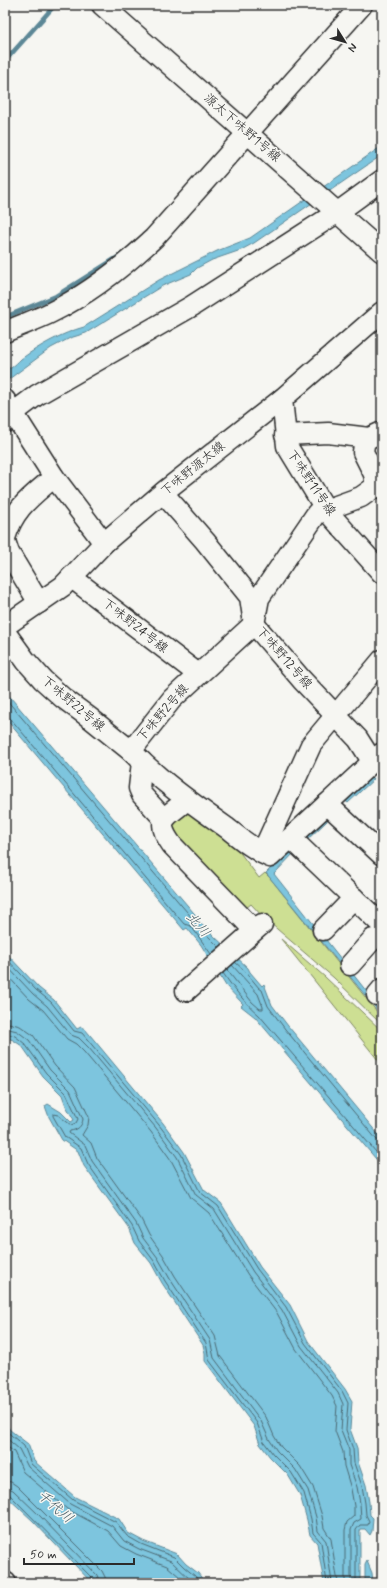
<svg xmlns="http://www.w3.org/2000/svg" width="387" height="1588" font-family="Mynerve,'Klee One',sans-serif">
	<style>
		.green { fill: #cddf93; stroke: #7c855f }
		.water { fill: #7dc5de; stroke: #5c8796 }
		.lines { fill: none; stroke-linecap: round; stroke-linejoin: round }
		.shore { stroke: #4c6973; stroke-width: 1 }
		.stream { stroke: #5c8796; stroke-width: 4.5 }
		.minor-casing { stroke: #2b2b2b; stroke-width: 23 }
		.minor { stroke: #f6f6f2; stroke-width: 20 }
		.labels { text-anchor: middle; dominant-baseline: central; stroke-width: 3; stroke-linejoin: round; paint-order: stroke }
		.street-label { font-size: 13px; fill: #2b2b2b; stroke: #f6f6f2 }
		.water-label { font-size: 14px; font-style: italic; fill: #445961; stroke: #f6f6f2 }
	</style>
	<rect width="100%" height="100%" fill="#f6f6f2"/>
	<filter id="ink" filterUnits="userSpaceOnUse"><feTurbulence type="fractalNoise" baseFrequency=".025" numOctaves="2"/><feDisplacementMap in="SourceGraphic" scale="8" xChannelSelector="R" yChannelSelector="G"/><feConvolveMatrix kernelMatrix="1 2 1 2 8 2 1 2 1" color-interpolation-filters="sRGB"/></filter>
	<g filter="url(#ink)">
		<g class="green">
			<path d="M183,807L229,838L259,878L265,873L270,878L382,1018V1025L334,978L263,917L251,904L246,908L250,914L179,849L167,822Z"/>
			<path d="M281,939L325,977L382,1031V1065Z"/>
		</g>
		<g class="water">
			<path d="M382,146V155L254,243L241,250L212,260L197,268L191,274L162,286L86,333L70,338L51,348L5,382V368H11C15,365 18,362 21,359C39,346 62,333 84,327L159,280L217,251L250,238Z"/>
			<path d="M5,691L199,919L197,920L248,968L250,972L262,986L264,984L272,1005L288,1026L382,1139V1166L255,1017L241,1006L243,1004L226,986L201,945L187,928L184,930L5,718Z"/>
			<path d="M371,775L374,779L348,803L344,800Z"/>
			<path d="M327,816V821L307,840H302Z"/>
			<path d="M294,846L295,852L274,874L382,1011V1016L266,873Z"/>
			<path d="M5,952L39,988L54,1000L77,1029L81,1027L85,1029L163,1123L184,1152L204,1190L221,1203L260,1267L290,1305L308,1341L345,1389L352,1401L350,1429L357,1448L358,1462L366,1485L369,1502L370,1515L373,1518L372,1531L370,1535L365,1529H361L360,1531V1583H324L317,1543L310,1535L307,1520L300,1495L288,1475L270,1457L260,1444L254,1426L205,1361V1353L203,1345L162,1283L151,1263L135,1243L129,1228L84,1166L78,1151L62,1140L49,1117L45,1106L48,1104L61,1112L71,1122L74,1120L66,1106L62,1095L43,1076L22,1046L13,1040L5,1037Z"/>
			<path d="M5,1423L10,1430L28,1444L34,1461L75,1497L119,1519L128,1533L143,1541L177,1554L186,1564L198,1573L205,1583H92L33,1521L5,1495Z"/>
			<path d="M367,1561L372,1573L373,1583H365V1565Z"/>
		</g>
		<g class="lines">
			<g class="shore">
				<path d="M5,698L193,919L195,923L219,947"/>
				<path d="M5,716L10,718L184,924L191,926L211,954"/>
				<path d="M5,957L36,990L51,1002L74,1031L82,1033L159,1125L181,1154L200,1192L218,1206L257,1269L286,1307L305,1343L342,1391L348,1403L346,1430L353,1449L354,1463L362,1486L365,1503L366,1515L369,1521L368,1525H360L356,1530V1583"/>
				<path d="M235,962L245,971L259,988L262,990L268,1006L285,1029L377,1140L382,1141"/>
				<path d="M5,964L33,994L47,1006L71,1035L79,1038L89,1048L156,1128L177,1157L196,1195L214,1209L253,1272L282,1310L301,1346L338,1393L343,1404L341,1430L349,1450V1465L357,1487L360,1503L361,1519L354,1523L351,1530V1583"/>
				<path d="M227,970L252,1002L260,1009H263V1007L258,994L232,965"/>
				<path d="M5,973L29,999L43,1010L67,1039L76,1044L84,1052L151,1132L171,1160L191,1198L209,1213L248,1275L277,1313L296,1349L332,1396L337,1406L335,1431L343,1452L344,1466L351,1489L354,1506V1516L347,1522L345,1530V1583"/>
				<path d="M223,973C233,988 245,1003 259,1015L382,1159"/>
				<path d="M5,1022L20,1026L33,1035L55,1066L75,1087L89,1117L88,1125L82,1135L91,1143L97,1158L141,1219L149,1235L163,1255L175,1276L215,1336L220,1356L266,1417L274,1436L281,1447L300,1466L313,1487L322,1516L324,1528L331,1539L338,1583"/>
				<path d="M5,1028L17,1031L29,1040L50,1070L70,1090L83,1119C82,1127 77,1130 70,1131L69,1133L85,1145L92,1161L136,1223L143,1238L158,1258L170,1279L210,1340L214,1358L261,1421L269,1439L277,1451L295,1469L308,1490L316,1517L318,1531L326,1541L332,1583"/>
				<path d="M5,1033L15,1036L25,1044L46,1073L66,1093L78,1119L76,1123L71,1125L58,1115L53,1114V1116L65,1137L81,1148L88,1164L132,1226L139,1241L154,1261L165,1281L206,1343L209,1360L257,1423L264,1442L273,1454L291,1472L304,1493L311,1519L313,1533L321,1542L327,1583"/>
				<path d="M5,1430L24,1446L31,1464L73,1500L116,1522L127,1536L141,1544L174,1557L184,1567L195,1576L200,1583"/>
				<path d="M5,1437L19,1449L28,1467L70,1504L112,1526L124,1541L139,1549L171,1561L194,1583"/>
				<path d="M5,1445L14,1452L23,1472L67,1509L108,1531L121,1546L136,1554L167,1566L187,1583"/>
				<path d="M5,1481L11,1482L17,1486L102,1571L105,1577L106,1583"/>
				<path d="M5,1487L13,1490L39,1515L97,1575L100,1583"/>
				<path d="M5,1493L9,1494L93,1579L95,1583"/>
			</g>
			<g class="stream">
				<path d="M5,61L55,5"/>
				<path d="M5,317L56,296L121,255"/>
			</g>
			<g class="minor-casing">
				<g id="minor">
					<path d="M102,5L382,252"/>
					<path d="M5,332C20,325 36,320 50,313C89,294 123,267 154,238L362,5"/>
					<path d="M282,399L287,446L326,510L382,573"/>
					<path d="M5,400L54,477L104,543"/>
					<path d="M5,422L13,413L37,395L192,306L338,212L382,180"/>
					<path d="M285,435L328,433L369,438L382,432"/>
					<path d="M365,438L363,452L374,474L376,487"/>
					<path d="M382,482L361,497L317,513L259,598L254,624L172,699L131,751C160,781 193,804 227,828C241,839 254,850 270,857L382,753"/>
					<path d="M163,493L205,541L250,597L254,624L302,680L358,739L372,761"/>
					<path d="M5,538C14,508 31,497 54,477"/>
					<path d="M5,541L9,553L39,603"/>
					<path d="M71,577L198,674"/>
					<path d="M5,626L63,586L104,543L166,490L282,399L382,312"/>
					<path d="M5,632L26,661L43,680L63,698L90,718L131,751"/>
					<path d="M142,762L139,788L142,795L164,819"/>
					<path d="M187,800C167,817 153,819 172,845L254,930"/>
					<path d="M327,804L382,855"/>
					<path d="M291,838L382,925"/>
					<path d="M262,853L311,745L382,660"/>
					<path d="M323,930L354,898"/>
					<path d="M350,965L373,939"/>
					<path d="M186,991L262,924"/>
					<path d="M377,995L382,989"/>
					<path d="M5,1582L6,1583"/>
				</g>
			</g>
			<use href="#minor" class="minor"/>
		</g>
	</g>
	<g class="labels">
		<g class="street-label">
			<text transform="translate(242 128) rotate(41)">源太下味野1号線</text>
			<text transform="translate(193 469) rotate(-39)">下味野源太線</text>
			<text transform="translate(311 483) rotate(56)">下味野11号線</text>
			<text transform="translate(135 626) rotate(38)">下味野24号線</text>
			<text transform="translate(284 658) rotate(49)">下味野12号線</text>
			<text transform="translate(73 704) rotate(40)">下味野22号線</text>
			<text transform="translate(163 713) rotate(-49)">下味野2号線</text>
		</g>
		<g class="water-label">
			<text transform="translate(198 925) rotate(49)">北川</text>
			<text transform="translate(55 1507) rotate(41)">千代川</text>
		</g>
	</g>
	<rect width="387" height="1588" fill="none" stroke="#f6f6f2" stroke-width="20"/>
	<rect x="10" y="10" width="367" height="1568" fill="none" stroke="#2b2b2b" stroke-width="1.5" filter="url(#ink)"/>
	<g transform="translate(345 42) rotate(127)" stroke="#f6f6f2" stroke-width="3" paint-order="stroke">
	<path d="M0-3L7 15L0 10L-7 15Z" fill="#2b2b2b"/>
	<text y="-6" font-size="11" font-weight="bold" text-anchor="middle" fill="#2b2b2b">N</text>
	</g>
	<path d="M24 1558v6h110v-6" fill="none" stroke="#2b2b2b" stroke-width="2"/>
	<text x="30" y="1558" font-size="12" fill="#2b2b2b" stroke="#f6f6f2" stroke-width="3" paint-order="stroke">50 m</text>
</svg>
